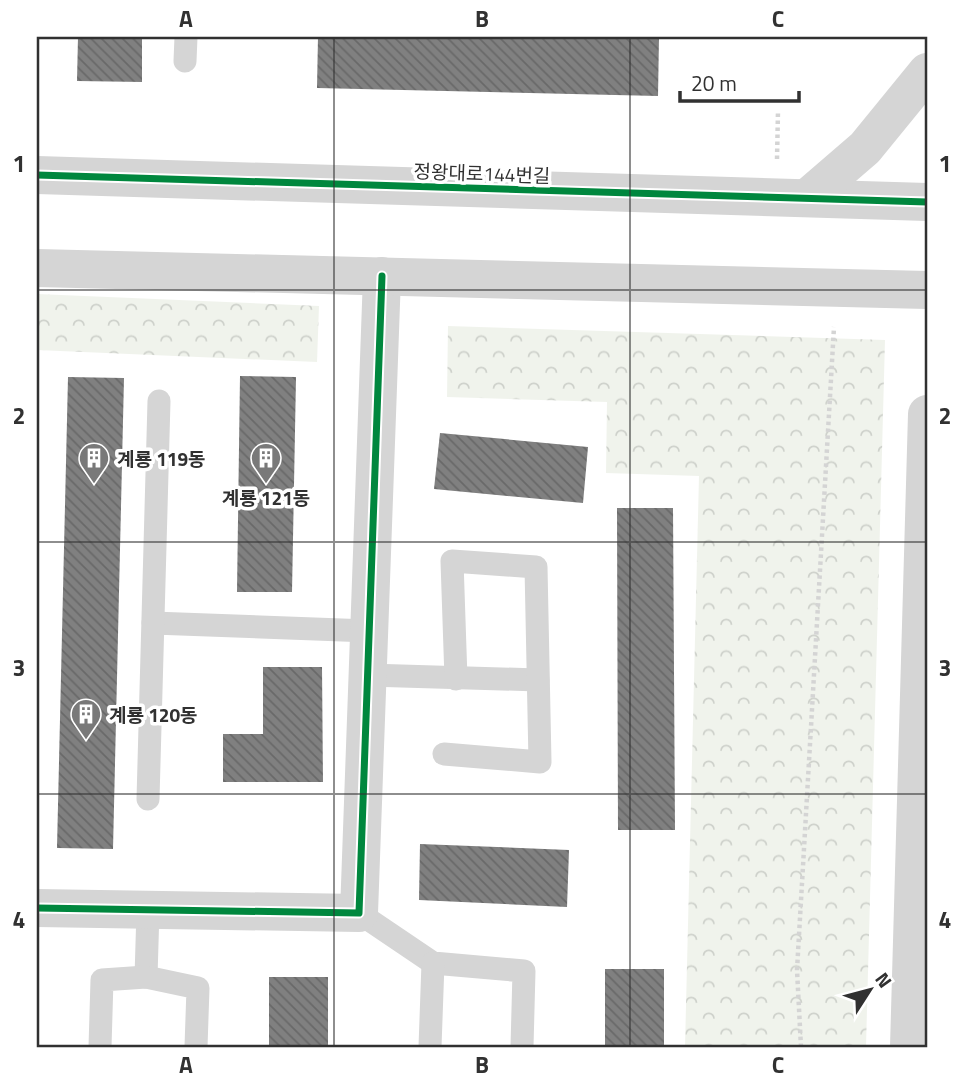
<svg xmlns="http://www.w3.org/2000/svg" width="964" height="1084" font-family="'Titillium Web','Noto Sans KR',sans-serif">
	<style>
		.forest { fill: url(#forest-crowns) }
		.building { fill: url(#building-back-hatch) }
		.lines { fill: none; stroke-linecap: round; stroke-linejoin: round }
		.path { stroke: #d4d4d4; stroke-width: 4.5; stroke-dasharray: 3.5 3.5; stroke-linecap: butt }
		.service { stroke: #d5d5d5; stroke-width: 23 }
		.minor { stroke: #d5d5d5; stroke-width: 38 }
		.tertiary { stroke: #d5d5d5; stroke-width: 38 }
		.cycleway-casing { stroke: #fff; stroke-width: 11 }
		.cycleway { stroke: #00873e; stroke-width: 7 }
		.grid { fill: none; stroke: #313131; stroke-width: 2; stroke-opacity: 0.55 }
		.labels { text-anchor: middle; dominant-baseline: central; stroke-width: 7; stroke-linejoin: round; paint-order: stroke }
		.street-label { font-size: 19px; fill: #313131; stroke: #fff }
		.poi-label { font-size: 19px; font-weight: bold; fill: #313131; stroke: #fff; text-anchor: start }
		.neatline { fill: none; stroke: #313131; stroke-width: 2.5 }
		.grid-label { font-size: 23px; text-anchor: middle; font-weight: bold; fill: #313131 }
	</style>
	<defs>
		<pattern id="forest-crowns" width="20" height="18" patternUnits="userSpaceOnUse" patternTransform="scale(1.75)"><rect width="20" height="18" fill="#f0f3ec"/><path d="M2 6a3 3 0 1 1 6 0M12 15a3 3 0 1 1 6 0" fill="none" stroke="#ced1cb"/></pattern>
		<pattern id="building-back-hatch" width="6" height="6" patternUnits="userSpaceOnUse" patternTransform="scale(1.75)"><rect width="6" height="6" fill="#808080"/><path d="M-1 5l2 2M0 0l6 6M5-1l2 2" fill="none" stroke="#696969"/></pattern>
	</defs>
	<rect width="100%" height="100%" fill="#fff"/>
	<g class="forest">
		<path d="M37,294L319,306L317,362L37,350Z"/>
		<path d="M448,326L885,340L866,1047H685L699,476L606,473L607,402L447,397Z"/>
	</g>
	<g class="building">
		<path d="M78,37H142V82L77,81Z"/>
		<path d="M318,37H659L658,96L317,88Z"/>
		<path d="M240,376L296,377L292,592H237Z"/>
		<path d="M68,377L124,378L113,849L57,848Z"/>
		<path d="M440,433L588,447L583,503L434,489Z"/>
		<path d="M617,508H673L675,830H618Z"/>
		<path d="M263,667H322L323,782H223V734H263Z"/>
		<path d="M420,844L569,850L567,907L419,900Z"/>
		<rect x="605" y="969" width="59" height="78"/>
		<rect x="269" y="977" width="59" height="70"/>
	</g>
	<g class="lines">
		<g class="path">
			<path d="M777,159L778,111"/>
			<path d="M801,1047L797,970L834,327"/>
		</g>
		<g class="service">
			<path d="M185,61L186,37"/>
			<path d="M153,623L369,631"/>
			<path d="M368,675L538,680"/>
			<path d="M444,754L540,762L536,567L452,561L456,679"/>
			<path d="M148,799L159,401"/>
			<path d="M359,913L433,963L524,971L522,1047"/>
			<path d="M146,977L148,910"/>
			<path d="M100,1047L102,980L146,977L198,988L196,1047"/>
			<path d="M430,1047L433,963"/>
		</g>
		<path class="minor" d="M37,908L359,913L382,276"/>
		<g class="tertiary">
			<path d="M37,175L927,202"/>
			<path d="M807,198L865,148L927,72"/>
			<path d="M37,268L927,290"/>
			<path d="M909,1047L927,414"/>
		</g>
		<g class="cycleway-casing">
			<g id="cycleway">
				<path d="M37,175L927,202"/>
				<path d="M37,908L359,913L382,276"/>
			</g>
		</g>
		<use href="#cycleway" class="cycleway"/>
	</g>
	<path class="grid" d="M334,37V1047M630,37V1047M37,290H927M37,542H927M37,794H927"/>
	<defs>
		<g id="building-pin" transform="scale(1.575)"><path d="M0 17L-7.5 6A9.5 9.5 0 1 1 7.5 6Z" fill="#797979" stroke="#fff"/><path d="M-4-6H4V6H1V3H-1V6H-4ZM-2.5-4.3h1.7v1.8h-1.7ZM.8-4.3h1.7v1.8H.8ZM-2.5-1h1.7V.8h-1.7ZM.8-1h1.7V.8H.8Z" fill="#fff"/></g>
	</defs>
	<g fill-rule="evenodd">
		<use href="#building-pin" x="94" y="458"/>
		<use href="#building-pin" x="266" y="458"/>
		<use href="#building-pin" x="86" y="714"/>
	</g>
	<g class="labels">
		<g class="street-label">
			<text transform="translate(482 173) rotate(2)">정왕대로144번길</text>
		</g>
		<g class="poi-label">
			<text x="117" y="458">계룡 119동</text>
			<text x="266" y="497" text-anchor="middle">계룡 121동</text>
			<text x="109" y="714">계룡 120동</text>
		</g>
	</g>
	<rect width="964" height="1084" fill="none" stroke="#ffffff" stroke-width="77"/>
	<g transform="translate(870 990) rotate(54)" stroke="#ffffff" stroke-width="5" paint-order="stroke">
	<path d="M0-5L12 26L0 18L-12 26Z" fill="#313131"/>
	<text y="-10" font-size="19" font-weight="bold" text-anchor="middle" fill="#313131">N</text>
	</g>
	<path d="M680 91v10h119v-10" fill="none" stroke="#313131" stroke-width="3.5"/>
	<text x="691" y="91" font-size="21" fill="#313131" stroke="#ffffff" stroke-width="5" paint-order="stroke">20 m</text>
	<rect x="38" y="38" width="888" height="1008" class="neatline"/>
	<g class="grid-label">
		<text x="186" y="27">A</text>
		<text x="482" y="27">B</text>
		<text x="778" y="27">C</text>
		<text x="19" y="172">1</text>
		<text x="945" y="172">1</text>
		<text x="19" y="424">2</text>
		<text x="945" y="424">2</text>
		<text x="19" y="676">3</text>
		<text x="945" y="676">3</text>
		<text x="19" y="928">4</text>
		<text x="945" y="928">4</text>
		<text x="186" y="1073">A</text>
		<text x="482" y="1073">B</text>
		<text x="778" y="1073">C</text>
	</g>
</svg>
